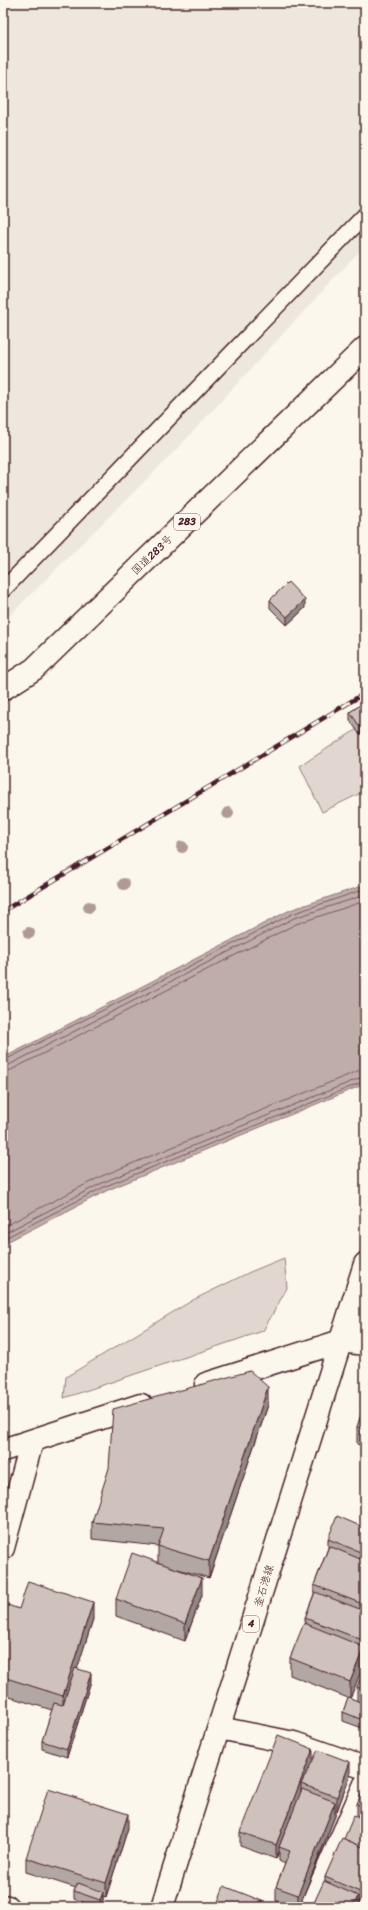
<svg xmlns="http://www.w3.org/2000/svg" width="368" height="1910" font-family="Sriracha,'Klee One',sans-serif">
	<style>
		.built { fill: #eee7de }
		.green { fill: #e2d7d0; stroke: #967b7e }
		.water { fill: #bfadaa; stroke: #907477 }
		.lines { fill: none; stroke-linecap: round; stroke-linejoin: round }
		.shore { stroke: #79585e; stroke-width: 1 }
		.lane-casing { stroke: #4a1f2b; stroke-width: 18 }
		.street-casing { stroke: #4a1f2b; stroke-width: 25 }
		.secondary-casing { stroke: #4a1f2b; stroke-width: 25 }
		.primary-casing { stroke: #4a1f2b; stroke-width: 25 }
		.highway-casing { stroke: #4a1f2b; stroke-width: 25 }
		.lane { stroke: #fbf7ec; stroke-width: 15 }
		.street { stroke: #fbf7ec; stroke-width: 22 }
		.secondary { stroke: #fbf7ec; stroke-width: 22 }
		.primary { stroke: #fbf7ec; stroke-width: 22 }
		.highway { stroke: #fbf7ec; stroke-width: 22 }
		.rail-casing { stroke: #4a1f2b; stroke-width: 4.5 }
		.rail { stroke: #fbf7ec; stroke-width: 3; stroke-dasharray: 9; stroke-linecap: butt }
		.tree { fill: #af9a98 }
		.wall { fill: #b2a7a2; stroke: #4a1f2b }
		.shaded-wall { fill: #918884; stroke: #4a1f2b }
		.building { fill: #cfc2bc; stroke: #4a1f2b }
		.labels { text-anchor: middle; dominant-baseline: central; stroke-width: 3.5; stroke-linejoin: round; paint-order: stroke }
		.shield { fill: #fbf7ec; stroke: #7f6065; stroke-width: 1 }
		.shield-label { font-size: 10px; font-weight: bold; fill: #4a1f2b }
		.street-label { font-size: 11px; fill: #4a1f2b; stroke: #fbf7ec }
	</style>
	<rect width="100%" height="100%" fill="#fbf7ec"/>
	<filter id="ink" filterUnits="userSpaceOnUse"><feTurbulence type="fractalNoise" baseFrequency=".025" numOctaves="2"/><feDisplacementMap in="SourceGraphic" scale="8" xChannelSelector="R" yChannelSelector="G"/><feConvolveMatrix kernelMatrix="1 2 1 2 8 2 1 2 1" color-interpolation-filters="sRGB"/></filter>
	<g filter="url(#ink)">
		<path class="built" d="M3,3H365V245L176,450L3,622Z"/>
		<g class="green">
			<path d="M365,724V791L322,812L300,766Z"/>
			<path d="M284,1258L287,1288L263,1331L64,1398L66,1377L193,1300L250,1272Z"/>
		</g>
		<path class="water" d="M365,885V1084L108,1190L3,1244V1058L290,910Z"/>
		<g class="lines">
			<g class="shore">
				<path d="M3,1061L292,914L365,889"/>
				<path d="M3,1066L9,1065L294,918L365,895"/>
				<path d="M3,1072L11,1070L296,924L365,901"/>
				<path d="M3,1227L102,1176L358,1071L365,1069"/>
				<path d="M3,1234L104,1182L365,1076"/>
				<path d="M3,1239L106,1186L365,1081"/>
			</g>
			<g class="lane-casing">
				<path id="lane" d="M3,590L365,215"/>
			</g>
			<g class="street-casing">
				<g id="street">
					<path d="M206,1384L341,1341L365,1315"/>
					<path d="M3,1450L141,1405"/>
					<path d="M3,1548L32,1441"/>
					<path d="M219,1728L294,1743L365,1768"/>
					<path d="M3,1906L8,1907"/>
					<path d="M311,1907L365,1784"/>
				</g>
			</g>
			<g class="secondary-casing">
				<path id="secondary" d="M341,1341L365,1344"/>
			</g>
			<g class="primary-casing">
				<path id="primary" d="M162,1907L365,1264"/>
			</g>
			<g class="highway-casing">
				<path id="highway" d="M3,689L34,669L365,348"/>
			</g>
			<use href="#lane" class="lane"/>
			<use href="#street" class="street"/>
			<use href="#secondary" class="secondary"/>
			<use href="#primary" class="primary"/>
			<use href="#highway" class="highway"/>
			<g class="rail-casing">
				<path id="rail" d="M3,911L365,693"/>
			</g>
			<use href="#rail" class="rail"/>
		</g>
		<g class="tree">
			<circle cx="228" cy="813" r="6"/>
			<circle cx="182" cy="847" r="6"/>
			<circle cx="124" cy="884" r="6"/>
			<circle cx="89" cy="907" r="6"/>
			<circle cx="29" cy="933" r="6"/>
		</g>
		<g class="wall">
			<path d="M270,600L305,608L287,625L270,608Z"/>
			<path d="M365,702L360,735L350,720V712Z"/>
			<path d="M365,1403V1447L357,1444V1427Z"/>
			<path d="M268,1405L209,1578L178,1569L202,1595L185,1641L116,1616V1599L158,1562V1546L92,1539V1522Z"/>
			<path d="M365,1528V1655L364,1654V1664L350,1698L357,1701V1687L365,1668V1729L343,1721V1712L348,1698L290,1675V1658L305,1623V1618L314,1594V1585L328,1548V1539Z"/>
			<path d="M19,1609L93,1619L77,1668L91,1681L67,1757L42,1749V1741L52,1710L3,1695V1611Z"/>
			<path d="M313,1759L350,1776L337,1811H335V1816L299,1907H292L276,1901V1887L285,1864L279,1861V1851L276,1859L240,1846V1832Z"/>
			<path d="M365,1785V1895L360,1906L358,1905V1907L325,1882V1877L357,1816V1804Z"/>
			<path d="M128,1828L106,1897L103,1896V1900L100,1907H97L74,1899V1891L76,1888L26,1872V1858Z"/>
		</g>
		<g class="shaded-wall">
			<path d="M305,600V608L287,625V617Z"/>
			<path d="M365,723V731L360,735V727Z"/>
			<path d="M268,1387V1405L209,1578V1561Z"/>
			<path d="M365,1547V1564L363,1570V1553Z"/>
			<path d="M202,1578V1595L185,1641V1624Z"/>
			<path d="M93,1602V1619L63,1714V1696Z"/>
			<path d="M364,1647V1664L350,1699V1682Z"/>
			<path d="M91,1673V1681L67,1757V1749Z"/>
			<path d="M313,1749V1763L301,1784V1794L279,1847V1851L276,1859V1845Z"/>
			<path d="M350,1762V1776L337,1811V1797Z"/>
			<path d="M335,1802V1816L299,1907H298V1895Z"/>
			<path d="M128,1814V1828L106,1897V1883Z"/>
			<path d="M365,1881V1895L360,1906V1892Z"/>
			<path d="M103,1892V1900L100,1907V1900Z"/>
			<path d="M358,1896V1907H353Z"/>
			<path d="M262,1901V1907H260Z"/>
		</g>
		<g class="building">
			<path d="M288,582L305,600L287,617L270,600Z"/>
			<path d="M365,702V723L360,727L350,712Z"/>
			<path d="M250,1371L268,1387L209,1561L158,1546L164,1529L92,1522L109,1468L113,1409Z"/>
			<path d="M365,1403V1429L357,1427Z"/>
			<path d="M337,1516L365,1528V1547L363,1553L328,1539Z"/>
			<path d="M329,1546L365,1561V1605L314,1585Z"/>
			<path d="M132,1553L202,1578L185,1624L116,1599Z"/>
			<path d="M28,1581L93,1602L63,1696L3,1677V1611L5,1604L19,1609Z"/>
			<path d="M315,1592L365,1611V1641L305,1618Z"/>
			<path d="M304,1623L364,1647L350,1682L290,1658Z"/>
			<path d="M75,1668L91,1673L67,1749L42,1741L54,1703L63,1705Z"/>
			<path d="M365,1668V1690L357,1687Z"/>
			<path d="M348,1697L365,1704V1721L343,1712Z"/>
			<path d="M278,1735L313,1749L276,1845L240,1832Z"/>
			<path d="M318,1750L350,1762L337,1797L301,1784Z"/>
			<path d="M365,1785V1808L357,1804Z"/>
			<path d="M48,1789L128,1814L106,1883L26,1858Z"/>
			<path d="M302,1789L335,1802L298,1895L276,1887L290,1851L279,1847Z"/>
			<path d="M354,1815L365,1819V1848L344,1839Z"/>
			<path d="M342,1838L365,1848V1881L360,1892L325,1877Z"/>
			<path d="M324,1881L358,1896L353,1907H312Z"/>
			<path d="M78,1883L103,1892L100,1900L74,1891Z"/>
			<path d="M224,1886L262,1901L260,1907H216Z"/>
		</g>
	</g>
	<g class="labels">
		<g class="shield">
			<rect x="174" y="514" width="26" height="16" rx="3"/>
			<rect x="243" y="1616" width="16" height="16" rx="3"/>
		</g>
		<g class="shield-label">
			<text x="187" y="522">283</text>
			<text x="251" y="1624">4</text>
		</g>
		<g class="street-label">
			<text transform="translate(152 555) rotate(-44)">国道283号</text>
			<text transform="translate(264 1586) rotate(-73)">釜石港線</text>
		</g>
	</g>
	<rect width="368" height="1910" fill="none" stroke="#fbf7ec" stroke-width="16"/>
	<rect x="8" y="8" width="352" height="1894" fill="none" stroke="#4a1f2b" stroke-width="1.5" filter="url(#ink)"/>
</svg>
